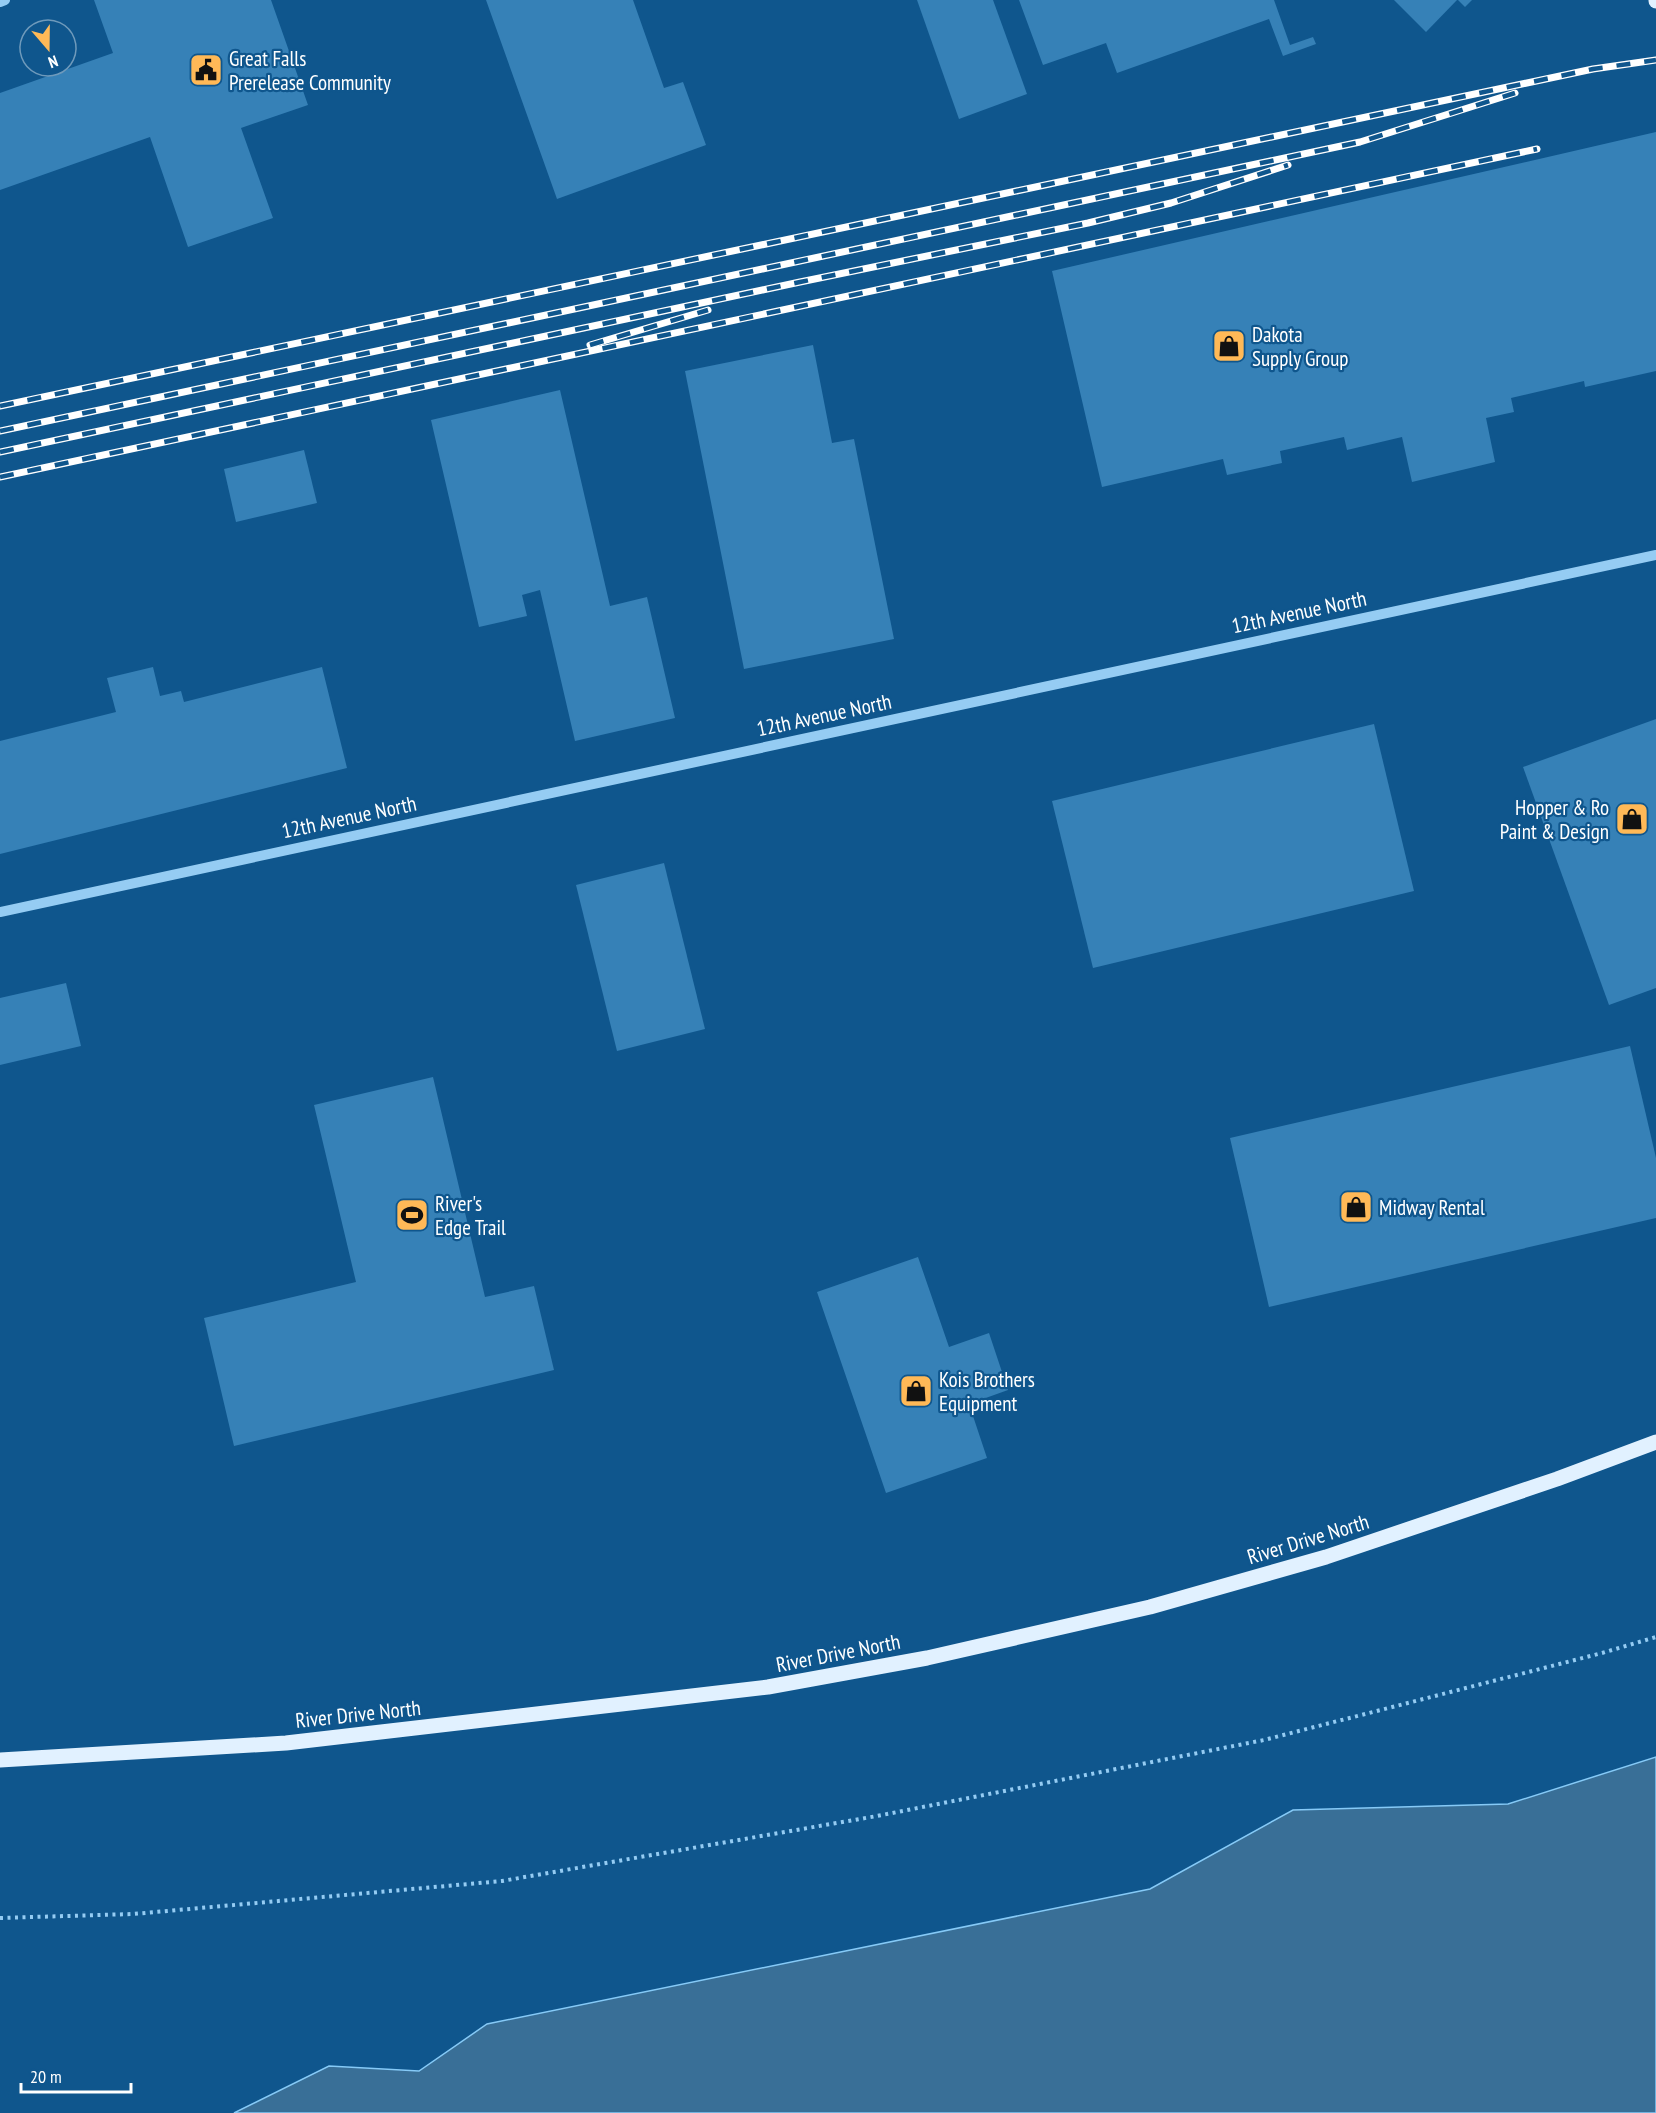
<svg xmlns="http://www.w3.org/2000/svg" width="1656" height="2113" font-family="'PT Sans Narrow',sans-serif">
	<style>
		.water { fill: #396f97; stroke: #86caf7; stroke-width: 1.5 }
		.building { fill: #3681b7 }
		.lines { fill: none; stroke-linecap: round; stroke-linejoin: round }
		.path { stroke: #95ccf3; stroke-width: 4; stroke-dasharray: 3 4.5; stroke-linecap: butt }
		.minor { stroke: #95ccf3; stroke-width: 10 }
		.major { stroke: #e1f1ff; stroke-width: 15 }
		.rail-casing { stroke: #fff; stroke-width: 7 }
		.rail { stroke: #0f568d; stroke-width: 4.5; stroke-dasharray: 14; stroke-linecap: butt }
		.labels { text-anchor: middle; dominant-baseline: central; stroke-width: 4.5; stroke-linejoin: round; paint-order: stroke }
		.poi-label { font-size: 21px; fill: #fff; stroke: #0f568d; text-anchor: start }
		.street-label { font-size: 21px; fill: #fff; stroke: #0f568d }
	</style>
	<rect width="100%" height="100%" fill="#0f568d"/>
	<path class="water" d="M1656,1757V2113H234L329,2066L419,2071L487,2024L1150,1889L1293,1810L1508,1804Z"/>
	<g class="building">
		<path d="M94,0H271L308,105L241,128L273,218L188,247L150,137L0,190V93L113,53Z"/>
		<path d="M486,0H633L664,88L683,82L706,145L557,199Z"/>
		<path d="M917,0H993L1027,94L959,119Z"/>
		<path d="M1019,0H1274L1290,45L1313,37L1316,44L1283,56L1269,19L1117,73L1106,43L1043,65Z"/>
		<path d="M1394,0H1457L1426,32Z"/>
		<path d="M1458,0H1472L1465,7Z"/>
		<path d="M1656,132V371L1585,387L1584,381L1511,398L1514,412L1486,418L1495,462L1412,482L1402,437L1347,450L1344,437L1280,451L1282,463L1227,475L1223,459L1102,487L1052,271Z"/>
		<path d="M813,345L832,443L854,439L894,639L744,669L685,371Z"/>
		<path d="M560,390L610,606L647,597L675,718L575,741L540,590L522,595L527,616L479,627L431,420Z"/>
		<path d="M304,450L317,503L236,522L224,469Z"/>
		<path d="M153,667L160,696L181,691L184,702L322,667L347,768L0,854V741L116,712L107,678Z"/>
		<path d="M1656,719V988L1609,1005L1523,767Z"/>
		<path d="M1374,724L1414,891L1093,968L1052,801Z"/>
		<path d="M664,863L705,1029L617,1051L576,885Z"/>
		<path d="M66,983L81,1046L0,1065V998Z"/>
		<path d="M1630,1046L1656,1158V1218L1269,1307L1230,1138Z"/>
		<path d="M433,1077L485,1297L534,1286L554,1370L234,1446L204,1318L356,1282L314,1105Z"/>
		<path d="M918,1257L949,1347L989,1333L1008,1390L969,1404L987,1458L886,1493L817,1292Z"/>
	</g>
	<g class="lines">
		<path class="path" d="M0,1918L133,1914L502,1881L877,1816L1264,1740L1602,1653L1656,1637"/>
		<g class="minor">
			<path d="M0,2L5,0"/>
			<path d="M0,912L1656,555"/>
		</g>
		<g class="major">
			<path d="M1656,0V1"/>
			<path d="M0,1760L286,1743L768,1687L927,1658L1150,1607L1326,1557L1557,1479L1656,1442"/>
		</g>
		<g class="rail-casing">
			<g id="rail">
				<path d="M590,345L708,310"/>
				<path d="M0,406L1593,69L1656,60"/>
				<path d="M0,431L1360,142L1515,93"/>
				<path d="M0,452L800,282L1088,223L1171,203L1288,165"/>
				<path d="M0,477L1537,149"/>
			</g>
		</g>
		<use href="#rail" class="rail"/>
	</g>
	<defs>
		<g id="civic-square" transform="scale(1.725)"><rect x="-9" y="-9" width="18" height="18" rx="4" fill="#ffb957" stroke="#0f568d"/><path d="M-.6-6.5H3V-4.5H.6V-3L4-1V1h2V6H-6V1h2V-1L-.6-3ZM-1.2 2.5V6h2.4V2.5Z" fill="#111"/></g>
		<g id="shop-square" transform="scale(1.725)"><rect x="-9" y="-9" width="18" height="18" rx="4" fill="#ffb957" stroke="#0f568d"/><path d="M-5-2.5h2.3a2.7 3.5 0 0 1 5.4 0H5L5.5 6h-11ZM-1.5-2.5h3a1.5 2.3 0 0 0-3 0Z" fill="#111"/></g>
		<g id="stadium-square" transform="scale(1.725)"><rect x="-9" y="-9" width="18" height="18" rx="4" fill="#ffb957" stroke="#0f568d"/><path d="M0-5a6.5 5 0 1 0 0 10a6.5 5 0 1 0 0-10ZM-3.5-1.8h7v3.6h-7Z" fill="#111"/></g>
	</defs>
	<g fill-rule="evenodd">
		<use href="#civic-square" x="206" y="70"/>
		<use href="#shop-square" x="1229" y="346"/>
		<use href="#shop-square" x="1632" y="819"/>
		<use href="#shop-square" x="1356" y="1207"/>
		<use href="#stadium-square" x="412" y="1215"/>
		<use href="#shop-square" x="916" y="1391"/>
	</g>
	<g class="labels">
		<g class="poi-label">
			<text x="229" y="58">Great Falls<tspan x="229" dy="24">Prerelease Community</tspan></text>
			<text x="1252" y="334">Dakota<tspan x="1252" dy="24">Supply Group</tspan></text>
			<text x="1609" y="807" text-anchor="end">Hopper &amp; Ro<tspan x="1609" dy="24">Paint &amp; Design</tspan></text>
			<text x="435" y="1203">River's<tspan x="435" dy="24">Edge Trail</tspan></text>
			<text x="1379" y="1207">Midway Rental</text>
			<text x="939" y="1379">Kois Brothers<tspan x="939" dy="24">Equipment</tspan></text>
		</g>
		<g class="street-label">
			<text transform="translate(1299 612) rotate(-12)">12th Avenue North</text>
			<text transform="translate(824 715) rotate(-12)">12th Avenue North</text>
			<text transform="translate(349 817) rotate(-12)">12th Avenue North</text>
			<text transform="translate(1308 1539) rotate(-17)">River Drive North</text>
			<text transform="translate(838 1653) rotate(-11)">River Drive North</text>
			<text transform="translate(358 1714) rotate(-6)">River Drive North</text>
		</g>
	</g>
	<g transform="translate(48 48) rotate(160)"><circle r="28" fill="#0f568d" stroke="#6f9abb" stroke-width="1.5"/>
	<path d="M0-4.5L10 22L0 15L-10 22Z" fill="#ffb957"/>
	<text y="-9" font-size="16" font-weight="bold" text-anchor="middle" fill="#ffffff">N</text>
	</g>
	<path d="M21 2083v9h110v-9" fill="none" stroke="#ffffff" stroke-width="3"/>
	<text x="30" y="2083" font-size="18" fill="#ffffff" stroke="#0f568d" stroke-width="4.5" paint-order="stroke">20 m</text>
</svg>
